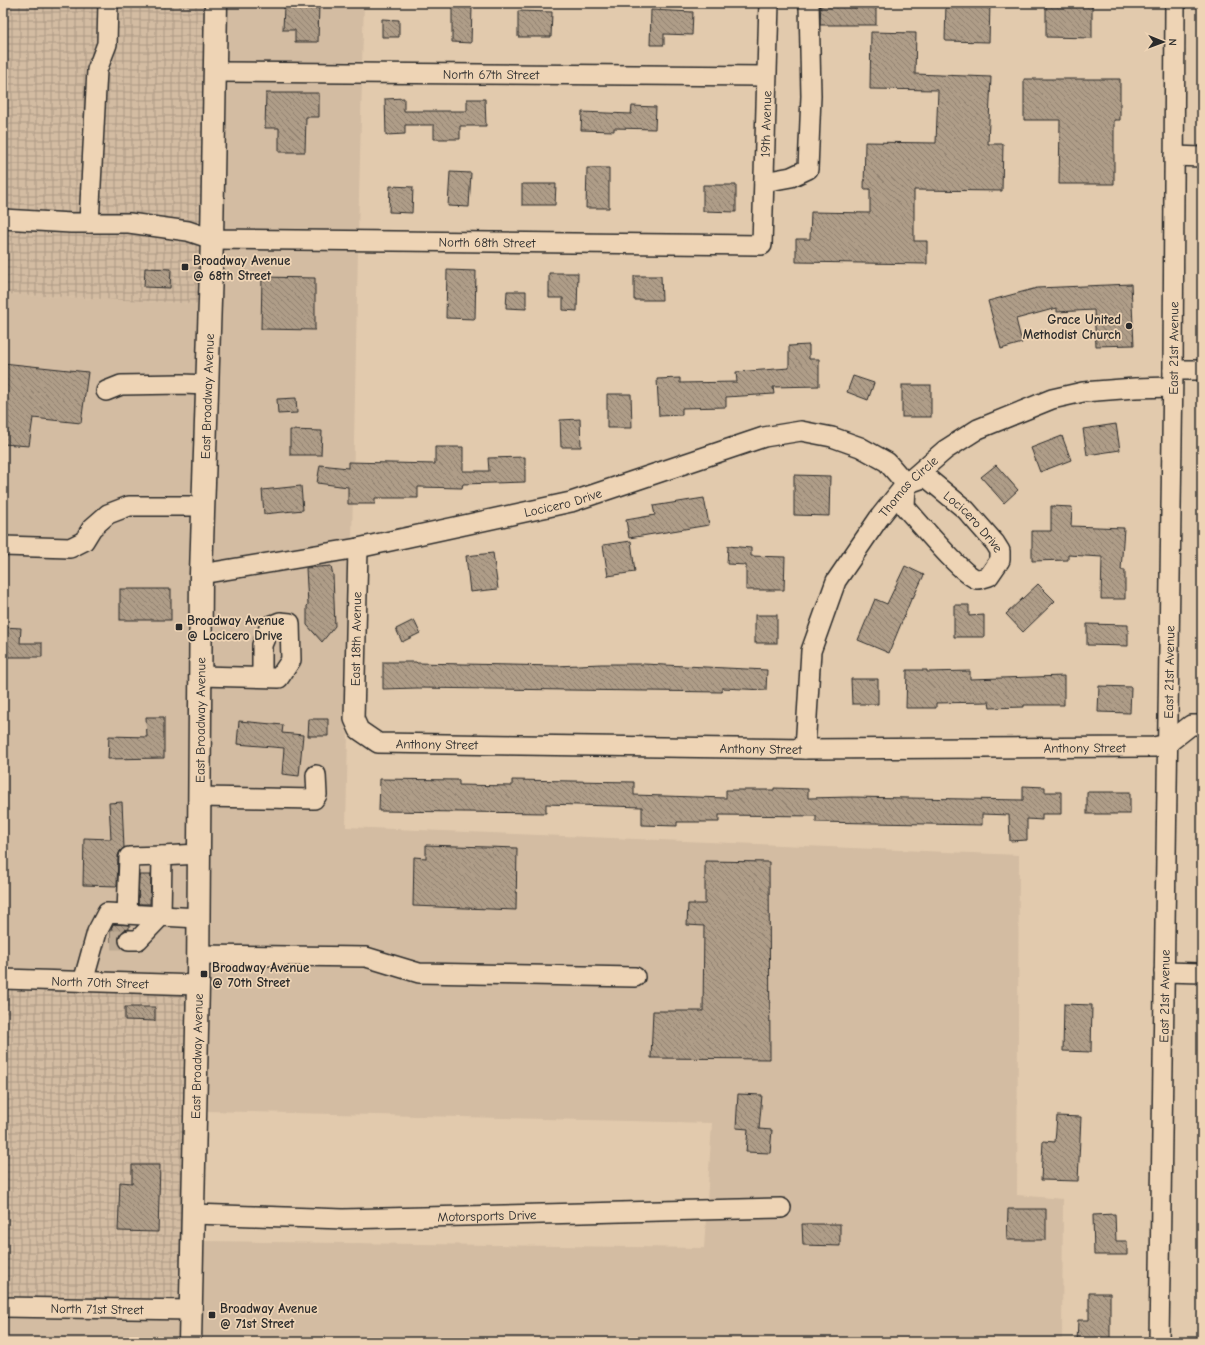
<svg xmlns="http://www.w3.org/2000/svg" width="1205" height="1345" font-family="'Comic Neue',sans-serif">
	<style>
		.built { fill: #d3bca2 }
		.industrial { fill: url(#industrial-grid) }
		.building { fill: url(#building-back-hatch); stroke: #2b2b2b }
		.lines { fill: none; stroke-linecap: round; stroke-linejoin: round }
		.minor-tunnel { stroke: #bdaa93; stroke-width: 19; stroke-dasharray: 19 10; stroke-linecap: butt }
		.minor-casing { stroke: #2b2b2b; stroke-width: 22 }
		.major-casing { stroke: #2b2b2b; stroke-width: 25 }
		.minor { stroke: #eed4b5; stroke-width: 19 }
		.major { stroke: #eed4b5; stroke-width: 22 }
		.poi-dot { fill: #2b2b2b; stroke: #eed4b5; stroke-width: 1.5 }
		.labels { text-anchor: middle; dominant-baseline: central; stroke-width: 3.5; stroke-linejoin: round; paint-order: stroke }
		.street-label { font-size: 13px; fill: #2b2b2b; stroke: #eed4b5 }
		.poi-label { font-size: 13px; font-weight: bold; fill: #2b2b2b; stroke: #eed4b5; text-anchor: start }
	</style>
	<defs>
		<pattern id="industrial-grid" width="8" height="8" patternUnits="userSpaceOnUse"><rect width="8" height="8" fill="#d3bca2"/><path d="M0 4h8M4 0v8" fill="none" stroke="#ab9984"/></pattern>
		<pattern id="building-back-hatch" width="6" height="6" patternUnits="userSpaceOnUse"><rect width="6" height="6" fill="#af9d88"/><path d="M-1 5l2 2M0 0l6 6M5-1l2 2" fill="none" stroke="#8f806f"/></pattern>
	</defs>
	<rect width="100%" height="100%" fill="#e2caad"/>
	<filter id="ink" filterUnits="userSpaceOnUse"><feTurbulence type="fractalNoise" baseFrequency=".025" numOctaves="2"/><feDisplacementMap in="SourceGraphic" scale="8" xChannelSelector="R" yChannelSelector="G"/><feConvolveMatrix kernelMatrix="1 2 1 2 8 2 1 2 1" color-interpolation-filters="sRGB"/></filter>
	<g filter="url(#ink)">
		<g class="built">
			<path d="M225,3H364L362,64H225Z"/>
			<path d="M224,80L362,81L358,233L222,231Z"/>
			<path d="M221,247L358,249L352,540L349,539V541L210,564Z"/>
			<path d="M3,294L201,304L192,567H190L191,574L189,977L3,971Z"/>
			<path d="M348,558V727L346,731L348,733L346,827L1019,855L1017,1195L1063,1199L1062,1342H199L202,1241L704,1248L706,1218L791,1216L790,1199L707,1202L712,1123L205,1111L210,581Z"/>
			<path d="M3,1315L181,1318V1342H3Z"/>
		</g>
		<g class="industrial">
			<path d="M3,3H207L201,304L3,294Z"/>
			<path d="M3,988L188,993L181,1302L3,1299Z"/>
		</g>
		<g class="building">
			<path d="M296,3H319L318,42H295V30H283L284,6H296Z"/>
			<path d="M821,3H876V25H820Z"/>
			<path d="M946,3H990L989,42L945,41Z"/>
			<path d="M1046,3H1092V38L1046,37Z"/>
			<path d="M452,6L472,7L471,43L452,42Z"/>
			<path d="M651,10L693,12L692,35L664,34V45H650Z"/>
			<path d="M518,11L552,12L551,37H518Z"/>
			<path d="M382,19L399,20V37H382Z"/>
			<path d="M871,32L916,33L915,74L991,77L988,144H1003L1002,191L914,190V241H927V264L796,262V239H810L811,212L870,213V189H864L865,142L936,143L938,90L870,89Z"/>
			<path d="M1024,79H1120V120H1114V184H1059L1060,120H1024Z"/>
			<path d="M266,93H319V117H306L305,152H279V128H265Z"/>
			<path d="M404,98V111H467V99H485L486,126H460V139H434V125H405V134L386,135L385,99Z"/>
			<path d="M632,106L656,107L655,129L614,128V131L581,130L582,112L631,114Z"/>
			<path d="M587,168H609V208H586Z"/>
			<path d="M450,172L471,173L469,207L448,206Z"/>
			<path d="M522,184H556L555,205H522Z"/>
			<path d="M703,185H736V212L703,211Z"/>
			<path d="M390,186L413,187L412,213L389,212Z"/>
			<path d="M145,268L171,269L170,288L144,287Z"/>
			<path d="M447,270L476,271L475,319L446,318Z"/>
			<path d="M549,273H578L577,311L563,310V298H549Z"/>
			<path d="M634,276H661L662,300H634Z"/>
			<path d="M262,277L315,278V330L261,329Z"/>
			<path d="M1131,284L1134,345L1096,346L1094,310L1057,312V308L1016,319L1022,343L1001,349L988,301L1037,288Z"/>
			<path d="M507,291H526V309L506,308Z"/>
			<path d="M809,345V359H819V386L773,387L774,394L726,397V407L682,408V415L659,416L657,379L680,378V383L737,382L736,372L789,368V346Z"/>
			<path d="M3,363L88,372L81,423L33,418L29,446L3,444Z"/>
			<path d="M853,376L874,383L868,400L847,392Z"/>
			<rect x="902" y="385" width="29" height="32"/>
			<path d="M607,394H631L632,428H607Z"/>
			<path d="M296,398L297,413L278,414L277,399Z"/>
			<path d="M580,419L581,447H561L560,420Z"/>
			<path d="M1116,424L1120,450L1087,455L1083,429Z"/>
			<path d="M290,430L322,431L321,455H290Z"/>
			<path d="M1062,436L1071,460L1040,472L1031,448Z"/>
			<path d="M435,447H463V471H489L488,458L525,457V482L463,484L462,488L418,487V498H375V504H348V487L317,483L320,465L348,468V462L435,464Z"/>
			<path d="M996,465L1018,490L1004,503L981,477Z"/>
			<path d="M794,475L830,476L829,516L794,515Z"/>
			<path d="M301,486L303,510L264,514L262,490Z"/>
			<path d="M704,498L709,525L629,538L626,520L655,515L653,506Z"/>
			<path d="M1051,506L1072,507L1071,526L1124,528L1121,570H1125V599H1101L1102,557L1068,555V560L1032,561V531H1051Z"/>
			<path d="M631,541L635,572L608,576L603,545Z"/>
			<path d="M728,546L751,548V556L785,557L784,590H746V565L727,564Z"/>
			<path d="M493,553L498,589L470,592L466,556Z"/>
			<path d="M331,566L333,575L335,626L322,642L307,625V606L308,605L306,568Z"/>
			<path d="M905,566L924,575L913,598L912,597L889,653L858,640L875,599L887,604Z"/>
			<path d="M1038,584L1055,601L1023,632L1006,614Z"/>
			<rect x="120" y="589" width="51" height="31"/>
			<path d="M954,605H969V616L984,615V637H954Z"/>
			<rect x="755" y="615" width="22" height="28"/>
			<path d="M414,620L420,633L402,642L396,629Z"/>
			<path d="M1087,624L1128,625V646L1087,645Z"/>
			<path d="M3,627L21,628L20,643H42V657H3Z"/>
			<path d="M383,662H416L417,663L556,666L601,664H644L767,670L766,690L722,688V692L417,688L383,689Z"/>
			<path d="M907,670H927V672L970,671V679L1064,676V705H1024V707L990,708L989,702L936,703V708H906Z"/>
			<path d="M851,679H878V704H852Z"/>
			<path d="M1099,686L1131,687L1130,713L1098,712Z"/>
			<path d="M146,717H164V758L108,759L109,736L147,737Z"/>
			<path d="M309,719H328V736H308Z"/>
			<path d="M239,721L283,725L282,733L303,735L299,776L282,774L284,748L237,744Z"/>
			<path d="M380,779L459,780V785L512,786V780L634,782V795L726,798V790H774V788L808,789V798L852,797L1023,800V786L1045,787V792H1061V814H1042V820L1027,819V840L1010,841L1009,815L982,814V825L816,822V816L719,815V822H677V826L642,825V807L546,804V813L379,811Z"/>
			<rect x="1087" y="792" width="43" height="22"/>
			<path d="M122,802L124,848L120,851L118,856L117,886L83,885L84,838L111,839L109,803Z"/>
			<path d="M426,845L517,848L516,910L413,906L414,857L426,858Z"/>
			<path d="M705,861L769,862L770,1059L651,1058L653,1011H703L704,926L687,925L688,904H705Z"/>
			<path d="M139,875H151L150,904H138Z"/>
			<path d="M113,924L129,925V929L124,930L120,934L119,943L111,942V929Z"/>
			<path d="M1064,1004L1092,1005L1091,1052L1063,1051Z"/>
			<path d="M125,1007H155V1021L125,1020Z"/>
			<path d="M738,1094L762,1095L759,1129L772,1130L770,1153L746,1152L748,1129L736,1128Z"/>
			<path d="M1057,1116L1081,1117L1078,1181L1041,1180L1043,1141L1055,1142Z"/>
			<path d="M132,1165H160L158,1232L118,1231L120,1182L132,1183Z"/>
			<path d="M1008,1209H1046V1240H1007Z"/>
			<path d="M1115,1214L1116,1241H1127V1255H1094L1093,1215Z"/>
			<path d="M802,1224H840V1246L803,1245Z"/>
			<path d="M1089,1293H1110V1342H1077L1078,1320H1089Z"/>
		</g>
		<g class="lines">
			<path class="minor-tunnel" d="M111,940H129"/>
			<g class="minor-casing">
				<g id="minor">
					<path id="s1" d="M215,72L766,76"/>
					<path d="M1174,156L1202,157"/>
					<path d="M764,182L791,177L808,169L811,96L809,3"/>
					<path id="s2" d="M3,219L71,223H129L188,231L212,239L762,245L769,3"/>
					<path d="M89,223L97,70L107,44L108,3"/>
					<path d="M1173,370H1202"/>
					<path d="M106,391L121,385L182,384L207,385"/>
					<path d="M3,546L70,548L84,541L92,528L108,514L129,506H203"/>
					<path id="s3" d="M358,548L354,719L359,730L378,743L805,749L1154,747L1167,744L1191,725H1202"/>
					<path id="s4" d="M201,574L358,548L571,502L764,437L801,431L832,437L860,447L887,462L906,484L926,477L966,510L995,543L1000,551V560L989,576C986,577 981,579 977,579C963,576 917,520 905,507L906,484"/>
					<path d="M200,676L279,678L291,660L290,623L280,622L270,626L262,645V677"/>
					<path id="s5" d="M805,749L811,651L836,581L879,518L906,484L945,450L978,429L1052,399L1083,392L1135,388L1172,387"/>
					<path d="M199,797L314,799L317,795L316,775"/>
					<path d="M127,914L129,857L162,856"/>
					<path d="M129,940H138L161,916L162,856L199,854"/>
					<path d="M198,955L366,957L419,973L635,977"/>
					<path d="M1164,972L1202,973"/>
					<path id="s6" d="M3,979L198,985"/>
					<path d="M83,982L97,932L107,913L198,918"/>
					<path id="s7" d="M193,1214L343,1219L781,1208"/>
					<path id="s8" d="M3,1307L191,1310"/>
					<path id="s9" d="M1159,1342L1173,370L1175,3"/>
				</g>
			</g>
			<g class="major-casing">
				<g id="major">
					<path id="s10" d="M190,1342L198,985L201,574L212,239L216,3"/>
				</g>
			</g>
			<use href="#minor" class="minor"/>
			<use href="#major" class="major"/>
		</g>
	</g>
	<g class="poi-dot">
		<rect x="181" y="263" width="8" height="8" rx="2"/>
		<circle cx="1129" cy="326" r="4"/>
		<rect x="175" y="623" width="8" height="8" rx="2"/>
		<rect x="200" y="970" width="8" height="8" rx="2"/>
		<rect x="208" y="1311" width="8" height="8" rx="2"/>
	</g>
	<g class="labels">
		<g class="street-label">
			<text stroke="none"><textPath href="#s1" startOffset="276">North 67th Street</textPath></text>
			<text stroke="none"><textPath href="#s2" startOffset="882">19th Avenue</textPath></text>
			<text stroke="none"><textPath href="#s2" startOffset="486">North 68th Street</textPath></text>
			<text stroke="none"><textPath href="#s9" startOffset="994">East 21st Avenue</textPath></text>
			<text stroke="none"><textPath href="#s10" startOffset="946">East Broadway Avenue</textPath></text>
			<text stroke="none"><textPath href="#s5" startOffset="292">Thomas Circle</textPath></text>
			<text stroke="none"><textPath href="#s4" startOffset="369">Locicero Drive</textPath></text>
			<text stroke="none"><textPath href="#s4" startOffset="826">Locicero Drive</textPath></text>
			<text transform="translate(356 639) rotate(-89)">East 18th Avenue</text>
			<text stroke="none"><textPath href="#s9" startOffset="670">East 21st Avenue</textPath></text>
			<text stroke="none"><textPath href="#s10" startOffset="622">East Broadway Avenue</textPath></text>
			<text stroke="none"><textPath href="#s3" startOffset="265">Anthony Street</textPath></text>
			<text stroke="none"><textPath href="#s3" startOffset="589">Anthony Street</textPath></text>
			<text stroke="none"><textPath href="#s3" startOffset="913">Anthony Street</textPath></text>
			<text stroke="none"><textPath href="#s6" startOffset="97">North 70th Street</textPath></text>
			<text stroke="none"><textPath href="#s9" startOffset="346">East 21st Avenue</textPath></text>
			<text stroke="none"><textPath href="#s10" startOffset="286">East Broadway Avenue</textPath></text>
			<text stroke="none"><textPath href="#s7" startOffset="294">Motorsports Drive</textPath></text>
			<text stroke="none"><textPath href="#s8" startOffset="94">North 71st Street</textPath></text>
		</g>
		<g class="poi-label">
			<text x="193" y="260">Broadway Avenue<tspan x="193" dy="15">@ 68th Street</tspan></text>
			<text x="1121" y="319" text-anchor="end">Grace United<tspan x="1121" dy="15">Methodist Church</tspan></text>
			<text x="187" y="620">Broadway Avenue<tspan x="187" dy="15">@ Locicero Drive</tspan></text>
			<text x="212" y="967">Broadway Avenue<tspan x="212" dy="15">@ 70th Street</tspan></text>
			<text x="220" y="1308">Broadway Avenue<tspan x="220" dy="15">@ 71st Street</tspan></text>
		</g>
	</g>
	<rect width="1205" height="1345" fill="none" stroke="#eed4b5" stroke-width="16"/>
	<rect x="8" y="8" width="1189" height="1329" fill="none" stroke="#2b2b2b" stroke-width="1.5" filter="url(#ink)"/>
	<g transform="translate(1163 42) rotate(91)" stroke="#eed4b5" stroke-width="3" paint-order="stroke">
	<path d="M0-3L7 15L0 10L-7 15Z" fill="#2b2b2b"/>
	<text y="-6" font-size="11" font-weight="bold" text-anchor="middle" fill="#2b2b2b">N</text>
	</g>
</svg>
